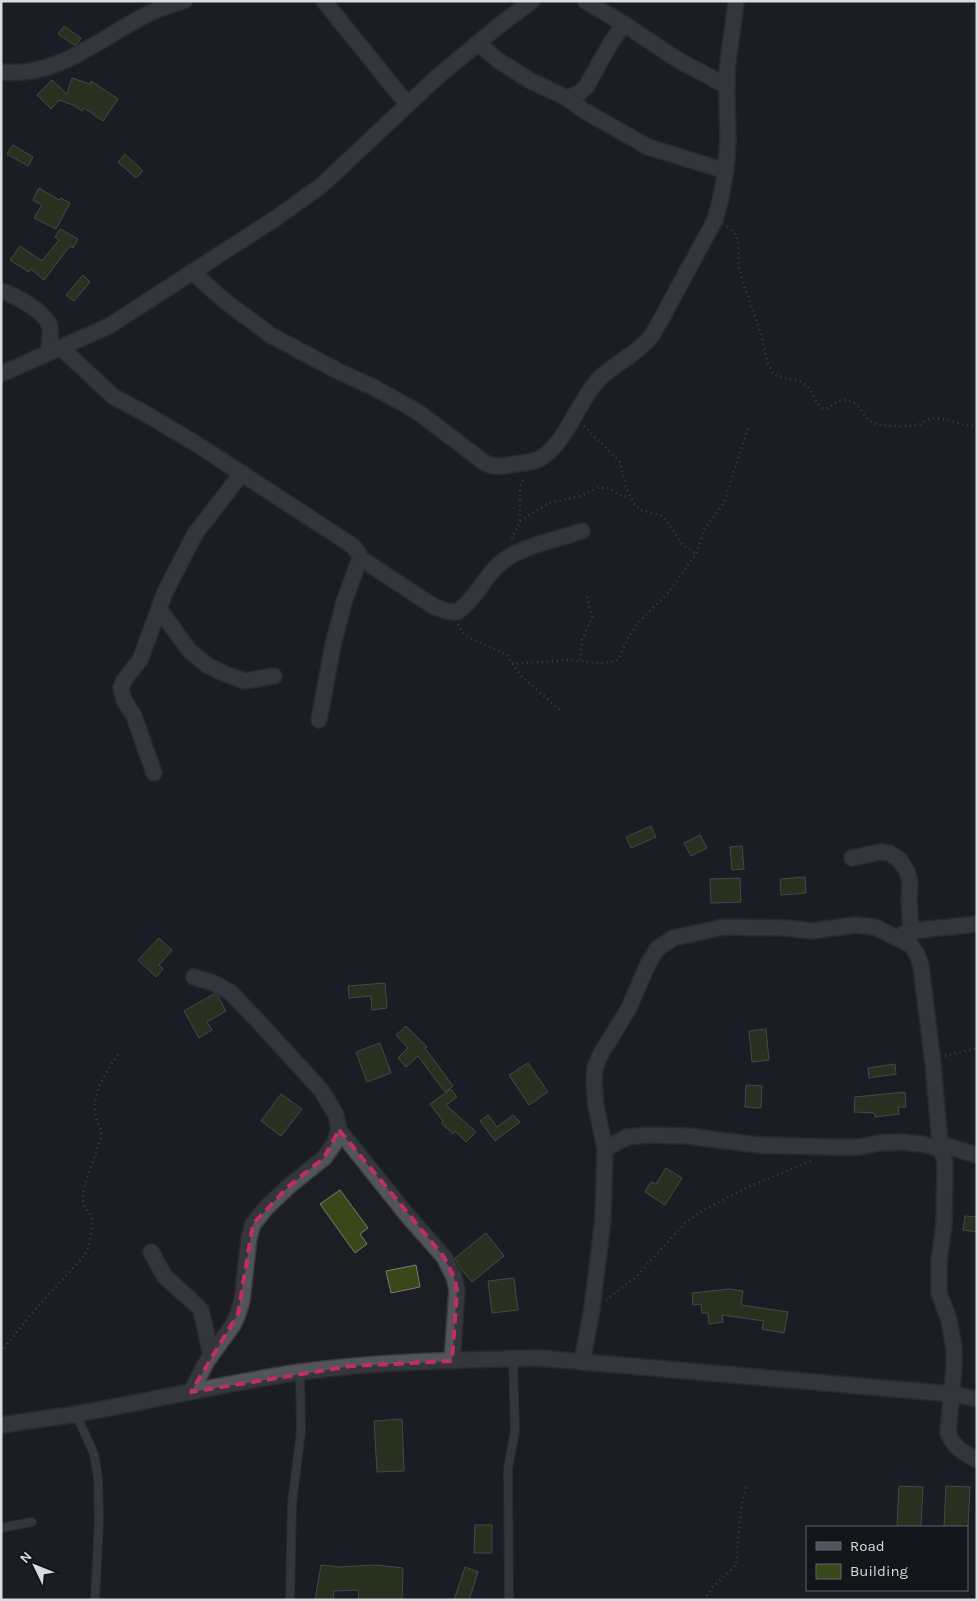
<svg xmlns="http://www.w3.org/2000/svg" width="978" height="1601" font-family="Karla,sans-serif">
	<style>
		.building { fill: #384819; stroke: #787c74 }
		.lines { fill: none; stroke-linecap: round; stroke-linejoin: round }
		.service-casing { stroke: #3a3b40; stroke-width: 10 }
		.minor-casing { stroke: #3a3b40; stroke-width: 18 }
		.secondary-casing { stroke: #3a3b40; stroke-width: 18 }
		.path { stroke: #67696e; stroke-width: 2.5; stroke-dasharray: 1 4; stroke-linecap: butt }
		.service { stroke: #52545c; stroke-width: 8 }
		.minor { stroke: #52545c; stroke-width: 15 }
		.secondary { stroke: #52545c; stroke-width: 15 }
		.marked { fill: none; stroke: #c42c68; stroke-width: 4; stroke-dasharray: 10 6; stroke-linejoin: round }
	</style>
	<rect width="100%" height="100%" fill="#1c1e24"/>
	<g class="building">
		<path d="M64,26L81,38L77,44L74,45L58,34Z"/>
		<path d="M72,78L90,84L91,81L118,99L103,121L84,108L82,111L73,105L59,100L51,109L37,95L52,80L67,94Z"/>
		<path d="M13,145L33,157L28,166L7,154Z"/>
		<path d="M125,154L143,171L136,178L118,162Z"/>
		<path d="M39,188L59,200L61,198L70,203L56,229L34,218L42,205L33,200Z"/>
		<path d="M60,229L78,239L73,248L70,246L44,280L31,269L29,272L10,260L20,246L42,261L59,240L55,237Z"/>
		<path d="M83,275L90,282L74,301L66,295Z"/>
		<path d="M651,826L656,837L631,848L626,837Z"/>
		<path d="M700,835L707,848L691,856L684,843Z"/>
		<path d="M742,846L744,869L732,870L730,847Z"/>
		<path d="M805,877L806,893L781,895L780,879Z"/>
		<path d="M740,878L741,902L711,903L710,879Z"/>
		<path d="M159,938L172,950L159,965L163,969L156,977L138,960Z"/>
		<path d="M385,983L387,1008L372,1010L371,996L349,998L348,986Z"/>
		<path d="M214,994L218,996L226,1011L207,1022L212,1030L199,1038L184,1011Z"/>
		<path d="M406,1026L427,1047L425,1048L453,1086L445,1092L418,1056L406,1067L398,1058L408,1048L396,1035Z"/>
		<path d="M766,1029L769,1060L752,1062L749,1031Z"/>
		<path d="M380,1043L391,1073L367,1082L356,1052Z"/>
		<path d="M528,1063L548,1092L529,1105L509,1075Z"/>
		<path d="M895,1064L896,1074L869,1078L868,1068Z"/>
		<path d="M746,1085L762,1086L761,1108L745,1107Z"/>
		<path d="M451,1089L457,1097L446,1105L476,1132L466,1142L455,1131L453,1134L441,1123L443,1121L430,1104Z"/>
		<path d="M905,1092L906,1107H898L899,1114L875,1117L874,1113L854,1112L855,1097Z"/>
		<path d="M281,1094L302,1109L281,1136L261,1121Z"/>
		<path d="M488,1115L497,1127L513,1115L520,1122L495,1141L480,1121Z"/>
		<path d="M666,1168L682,1178L665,1205L645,1192L651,1182L656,1184Z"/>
		<path d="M340,1190L368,1228L360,1234L367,1244L355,1253L320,1204Z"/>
		<path d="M965,1216L977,1217V1232L963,1230Z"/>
		<path d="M486,1233L504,1256L472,1282L460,1268L455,1258Z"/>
		<path d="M416,1265L420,1287L391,1293L386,1271Z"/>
		<path d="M514,1278L518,1310L492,1313L488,1281Z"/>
		<path d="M730,1289L743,1291L741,1305L788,1312L784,1333L762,1329L764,1321L722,1315L723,1322L709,1324L708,1313H702L701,1304L693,1305L692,1293Z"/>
		<path d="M402,1419L404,1471L377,1472L374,1421Z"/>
		<path d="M899,1486L923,1487L921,1527H897Z"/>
		<path d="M946,1486L970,1487L968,1527H944Z"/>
		<path d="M475,1525H492V1553H474Z"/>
		<path d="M321,1565L339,1567L376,1565L403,1568L402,1600H359L358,1590L334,1591L333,1600H315Z"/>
		<path d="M465,1567L478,1572L469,1600H454Z"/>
	</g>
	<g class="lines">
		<g class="service-casing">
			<g id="service">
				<path d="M76,1414L94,1454L98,1478L99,1521L95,1600"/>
				<path d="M1,1528L32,1522"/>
				<path d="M290,1600L292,1503L301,1431L300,1372"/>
				<path d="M509,1600L508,1468L515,1431L513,1359"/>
			</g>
		</g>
		<g class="minor-casing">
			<g id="minor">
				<path d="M324,1L407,104"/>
				<path d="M585,1L624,24L678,60L727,86"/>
				<path d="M478,43L499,61L531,81L567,98L583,110L648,147L726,171"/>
				<path d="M1,72C73,79 118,16 184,1"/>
				<path d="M567,98L579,93L586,87L612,41L624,24"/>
				<path d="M192,272L226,302L272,336L338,371L375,388L418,412L485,463C495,468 504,466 515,464C524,463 537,462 544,456C568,439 579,399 600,378C617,362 639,353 653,334L715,220C723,194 727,168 728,140C728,118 726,96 727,74C728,50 734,26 736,1"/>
				<path d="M1,291C15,295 48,313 50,328C51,336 49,345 49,352"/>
				<path d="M60,347L114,397L148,415L195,443L353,546L358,552L360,558L344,602L333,645L319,720"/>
				<path d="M1,374L109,326L276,218L322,185L436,78L501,24L532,1"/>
				<path d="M360,558L433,606L446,611L457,612C474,601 482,581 497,566C516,547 556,540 582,531"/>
				<path d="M159,609L189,650L207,665L223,673L245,681L274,676"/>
				<path d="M154,773L134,716L124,700L121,688L124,680L140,660L165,592L195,534L242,473"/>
				<path d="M852,858L879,852L889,853L899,859L907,871L910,882L909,899L911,932"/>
				<path d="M903,934L920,930L977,924"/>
				<path d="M339,1130L407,1215L444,1257L454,1277L457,1290L452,1361"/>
				<path d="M940,1144L977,1155"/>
				<path d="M605,1149L627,1137L647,1135L687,1136L758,1145L831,1147H859L879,1143L902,1142L922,1144L941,1149"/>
				<path d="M151,1252L165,1277L190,1299L201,1310L211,1355"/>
				<path d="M582,1362L592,1309L603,1219L605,1149L596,1106L594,1083L595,1068L600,1055L628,1010L648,964L657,949L673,938L724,927L786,928L812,931L855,925L875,927L911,945L917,954L921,966L933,1064L940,1144L945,1163L944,1224L939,1261V1293L949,1320L954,1348V1367L948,1433C953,1447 964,1453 977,1460"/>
				<path d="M191,1392L207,1361L233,1325L238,1314L242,1300L249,1238L253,1224L266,1208L289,1186L324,1158L334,1144L339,1130L336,1115L321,1090L258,1021L230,992L213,983L194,977"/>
			</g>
		</g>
		<g class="secondary-casing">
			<path id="secondary" d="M1,1425C26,1421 51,1418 76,1414C151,1401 225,1383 300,1372C379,1361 459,1360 538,1358L952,1394L977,1399"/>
		</g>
		<g class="path">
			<path d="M727,227L734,232L738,240L739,268L744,285L761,334L768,364L773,374C782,379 795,378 804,384C814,390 814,404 824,409C832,408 835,400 844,400C862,400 861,420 876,424C885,427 908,427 918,425C924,423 928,418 935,418C950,419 963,427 977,426"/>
			<path d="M584,426L620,462L626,487L634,504L641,510L662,516L666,520L682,544L696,554"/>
			<path d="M520,521L549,503L580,496L600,487L608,488L621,496L629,497"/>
			<path d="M512,539L520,521V487L524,477"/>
			<path d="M458,624L462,632L468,637L507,655L520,675L560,710"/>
			<path d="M580,660L582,640L592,617L586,593"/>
			<path d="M512,664L567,660L602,663L616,661L620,656L629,636L639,622L669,592L696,554L705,528L724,503L748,428"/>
			<path d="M945,1056L977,1048"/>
			<path d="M606,1300L636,1277L686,1222L702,1211L748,1187L811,1161"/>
			<path d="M1,1352L32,1313L85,1255C89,1248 94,1224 91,1217C88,1210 83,1208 83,1200C82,1186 97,1152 101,1137C102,1127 95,1120 95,1110C94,1088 108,1069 120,1052"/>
			<path d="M704,1600L712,1588L736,1565L741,1508L746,1487"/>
		</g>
		<use href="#service" class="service"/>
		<use href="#minor" class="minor"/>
		<use href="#secondary" class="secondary"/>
	</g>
	<path d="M0 0H978V1601H0ZM339,1130L444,1257L454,1277L457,1290L452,1361L351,1366L191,1392L238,1314L253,1224L289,1186L324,1158Z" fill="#1c1e24" fill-opacity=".55" fill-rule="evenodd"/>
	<path class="marked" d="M339,1130L444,1257L454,1277L457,1290L452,1361L351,1366L191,1392L238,1314L253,1224L289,1186L324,1158Z"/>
	<rect width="978" height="1601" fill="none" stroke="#dadce0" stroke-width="5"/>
	<rect x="806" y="1526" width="162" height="65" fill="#13151b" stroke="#63656a"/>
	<rect x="816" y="1542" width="25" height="8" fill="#52545c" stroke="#63656a"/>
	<text x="850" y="1551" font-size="15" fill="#dadce0">Road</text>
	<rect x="816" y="1564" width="25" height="15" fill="#384819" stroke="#63656a"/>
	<text x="850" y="1576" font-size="15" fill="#dadce0">Building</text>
	<g transform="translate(35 1566) rotate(313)" stroke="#13151b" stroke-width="4" paint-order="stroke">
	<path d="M0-4L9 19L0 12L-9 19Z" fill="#dadce0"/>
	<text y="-8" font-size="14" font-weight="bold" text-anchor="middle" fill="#dadce0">N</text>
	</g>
</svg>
